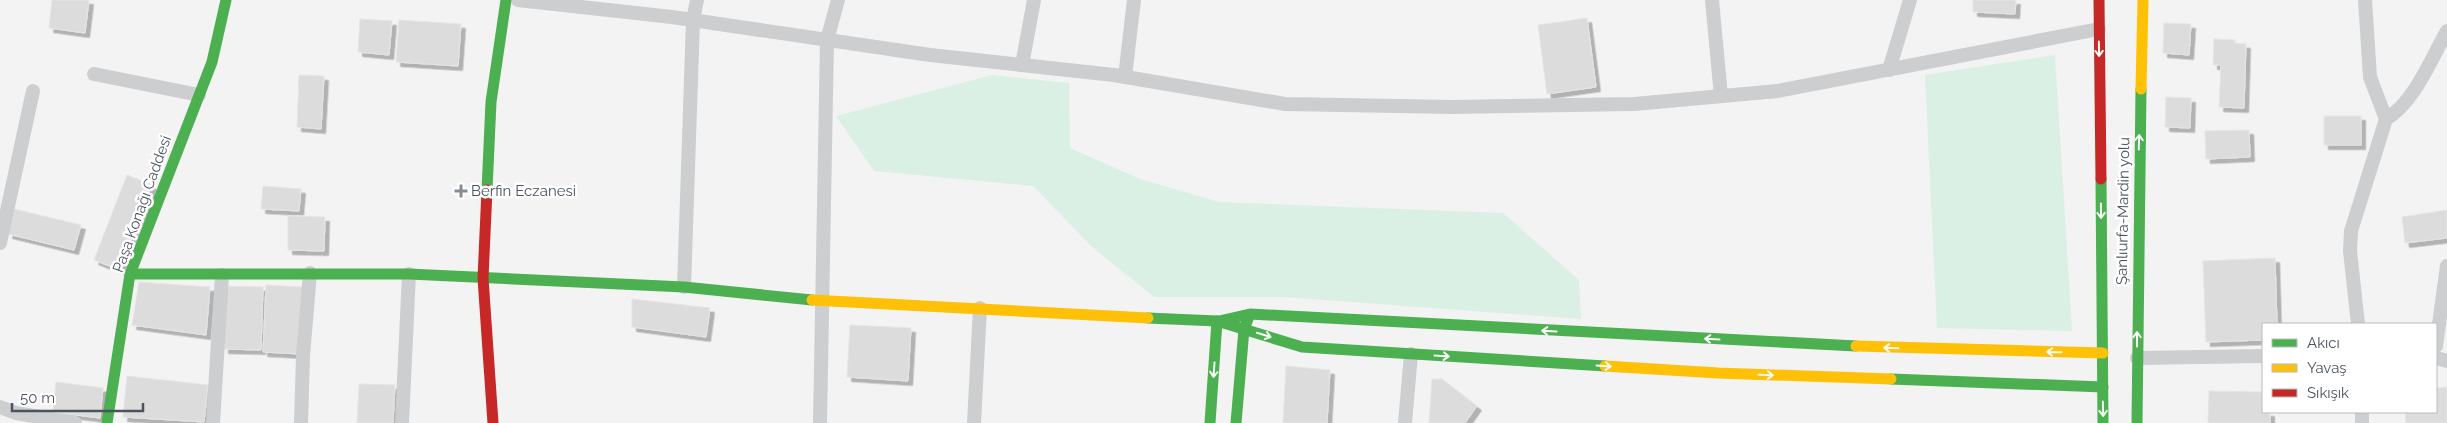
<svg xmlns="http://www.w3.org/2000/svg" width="2447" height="423" font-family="Raleway,sans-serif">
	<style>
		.green { fill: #daf0e4 }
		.building { fill: #dcdcdd; stroke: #e4e5e5; filter: url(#shadow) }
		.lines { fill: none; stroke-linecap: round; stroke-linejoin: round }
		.street { stroke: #cdced0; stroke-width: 14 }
		.fast { stroke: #4caf50; stroke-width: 11 }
		.slow { stroke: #ffc107; stroke-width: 11 }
		.jam { stroke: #c62828; stroke-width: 11 }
		.oneway { stroke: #f6fbf6 }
		.poi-dot { fill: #868c92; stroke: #fff; stroke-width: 2 }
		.labels { text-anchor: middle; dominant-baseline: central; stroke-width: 5; stroke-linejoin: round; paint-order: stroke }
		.poi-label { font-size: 15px; fill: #4b545e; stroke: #fff; text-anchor: start }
		.street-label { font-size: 15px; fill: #4b545e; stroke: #fff }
	</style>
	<defs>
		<filter id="shadow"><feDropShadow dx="4.5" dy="4.5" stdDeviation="0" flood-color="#0004"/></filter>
	</defs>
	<rect width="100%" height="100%" fill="#f3f3f3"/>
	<g class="green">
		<path d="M2055,55L2072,331L1937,328L1925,75Z"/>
		<path d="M992,75L1069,83L1070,148L1140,179L1219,202L1503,213L1579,280L1581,319L1283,297H1154L1091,246L1033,186L874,171L836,116Z"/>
	</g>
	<g class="building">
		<path d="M52,0H89L85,33L49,28Z"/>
		<path d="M1973,0H2016L2015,14L1973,12Z"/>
		<path d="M1587,18L1596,87L1547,94L1538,25Z"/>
		<path d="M360,19L392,21L389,55L358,52Z"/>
		<path d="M399,20L461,24L458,66L396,62Z"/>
		<path d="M2164,23L2191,24L2189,55L2163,53Z"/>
		<path d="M2214,39L2235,40V43L2246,44L2244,108L2219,107L2221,65H2213Z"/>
		<path d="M299,75L324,76L321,129L297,127Z"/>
		<path d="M2166,97L2191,98L2190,128L2165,127Z"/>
		<rect x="2324" y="116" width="37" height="29"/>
		<path d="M2249,130L2250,157L2206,159L2205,131Z"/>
		<path d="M127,175L152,185L119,270L94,260Z"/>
		<path d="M263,186L301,189L299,211L261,209Z"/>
		<path d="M14,209L81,225L74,250L8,234Z"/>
		<path d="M2447,210V238L2405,243L2402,217Z"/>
		<path d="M288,216L325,217L324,251L288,250Z"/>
		<path d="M2275,258L2277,324H2263V340L2206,342L2203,261Z"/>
		<path d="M139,282L210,287L206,335L132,325Z"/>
		<path d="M266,285L303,287L300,354L263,352Z"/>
		<path d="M226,286L263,287L261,350L224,349Z"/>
		<path d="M632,299L710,308L706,337L632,327Z"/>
		<path d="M850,325L911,328L908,381L847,377Z"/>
		<path d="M1286,366L1330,370L1327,423H1283Z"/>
		<path d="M127,376L208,385L204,422L123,417Z"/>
		<path d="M1432,379H1442L1477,406L1465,423H1429Z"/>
		<path d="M56,382L103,388L100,418L53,412Z"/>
		<path d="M359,384L395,385L393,423H357Z"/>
		<path d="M2447,387V423H2406L2405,412H2436V388Z"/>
		<path d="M2209,391L2263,392V412H2270V423H2208Z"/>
	</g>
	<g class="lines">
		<g class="street">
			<path d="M518,0L672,17L930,55L1114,75L1285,104L1453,107L1634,104L1778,91L2099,29"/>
			<path d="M1712,0L1721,96"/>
			<path d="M1022,65L1034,0"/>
			<path d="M1889,70L1910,0"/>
			<path d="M94,74L199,95"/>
			<path d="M1125,77L1134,0"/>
			<path d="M2386,119C2414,103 2431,59 2447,31"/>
			<path d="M0,243L33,91"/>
			<path d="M684,287L693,20L697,0"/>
			<path d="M2358,324L2350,251L2351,231L2386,119L2370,77L2365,0"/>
			<path d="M2436,346L2447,266"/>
			<path d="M2137,358L2263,356"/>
			<path d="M2436,358L2447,361"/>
			<path d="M0,407L16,413L75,423"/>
			<path d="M2362,412V423"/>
			<path d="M213,423L222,275"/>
			<path d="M301,423L303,356L310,273"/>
			<path d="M402,423L409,274"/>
			<path d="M820,423L827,40L838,0"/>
			<path d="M974,423L980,308"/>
			<path d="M1405,423L1411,354"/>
		</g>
		<g class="fast">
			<path d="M2101,179L2103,423"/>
			<path d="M487,190L491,102L506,0"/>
			<path d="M130,274H409L684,287L812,300"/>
			<path d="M1148,318L1217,321L1302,347L1605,366"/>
			<path d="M1219,321L1250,314L1856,346"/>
			<path d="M1891,379L2103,387"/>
			<path d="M107,423L130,274L212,62L226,0"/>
			<path d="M1210,423L1217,321"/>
			<path d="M1236,423L1244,329L1248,319"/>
			<path d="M2137,423L2141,89"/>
		</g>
		<g class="slow">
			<path d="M2141,89L2143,0"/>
			<path d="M812,300L1148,318"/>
			<path d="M1856,346L2103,353"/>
			<path d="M1605,366L1718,373L1891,379"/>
		</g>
		<g class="jam">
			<path d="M2099,0L2101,179"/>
			<path d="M487,190L483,278L493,423"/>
		</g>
	</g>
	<defs><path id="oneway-shaft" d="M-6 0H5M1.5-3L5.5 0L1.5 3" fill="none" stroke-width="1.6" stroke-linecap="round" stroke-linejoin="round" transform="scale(1.25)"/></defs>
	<g class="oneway">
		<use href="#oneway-shaft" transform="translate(2099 49) rotate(89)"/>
		<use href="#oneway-shaft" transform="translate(2139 142) rotate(-88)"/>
		<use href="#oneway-shaft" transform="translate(2101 211) rotate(89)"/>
		<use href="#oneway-shaft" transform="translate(1549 331) rotate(-177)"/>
		<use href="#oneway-shaft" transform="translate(1264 335) rotate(17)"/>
		<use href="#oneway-shaft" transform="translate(1712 339) rotate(-177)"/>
		<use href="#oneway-shaft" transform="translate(2137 339) rotate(-90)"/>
		<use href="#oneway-shaft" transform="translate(1891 348) rotate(-178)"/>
		<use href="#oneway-shaft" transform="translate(2054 352) rotate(-179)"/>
		<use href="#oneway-shaft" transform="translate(1442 356) rotate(4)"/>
		<use href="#oneway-shaft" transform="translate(1604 366) rotate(4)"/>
		<use href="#oneway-shaft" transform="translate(1214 370) rotate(94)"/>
		<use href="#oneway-shaft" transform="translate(1766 375) rotate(2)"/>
		<use href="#oneway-shaft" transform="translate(2103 409) rotate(89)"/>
	</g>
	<path class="poi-dot" d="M458.5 183.5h5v5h5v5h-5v5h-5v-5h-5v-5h5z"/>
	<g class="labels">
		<g class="poi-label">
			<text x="471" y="191">Berfin Eczanesi</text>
		</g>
		<g class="street-label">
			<text transform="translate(142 204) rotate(-70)">Paşa Konağı Caddesi</text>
			<text transform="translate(2123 211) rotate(-89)">Şanlıurfa-Mardin yolu</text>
		</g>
	</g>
	<rect x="2262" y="323" width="175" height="90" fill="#ffffff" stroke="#b7bbbf"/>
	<rect x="2272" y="339" width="25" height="8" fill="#4caf50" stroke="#b7bbbf"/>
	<text x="2307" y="348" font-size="15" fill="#4b545e">Akıcı</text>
	<rect x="2272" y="364" width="25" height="8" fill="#ffc107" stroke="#b7bbbf"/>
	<text x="2307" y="373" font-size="15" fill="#4b545e">Yavaş</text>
	<rect x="2272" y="389" width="25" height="8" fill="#c62828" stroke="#b7bbbf"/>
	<text x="2307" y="398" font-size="15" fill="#4b545e">Sıkışık</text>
	<path d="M12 403v8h131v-8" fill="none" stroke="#4b545e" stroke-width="2.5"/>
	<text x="20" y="403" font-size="15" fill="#4b545e" stroke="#ffffff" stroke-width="4" paint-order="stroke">50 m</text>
</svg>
